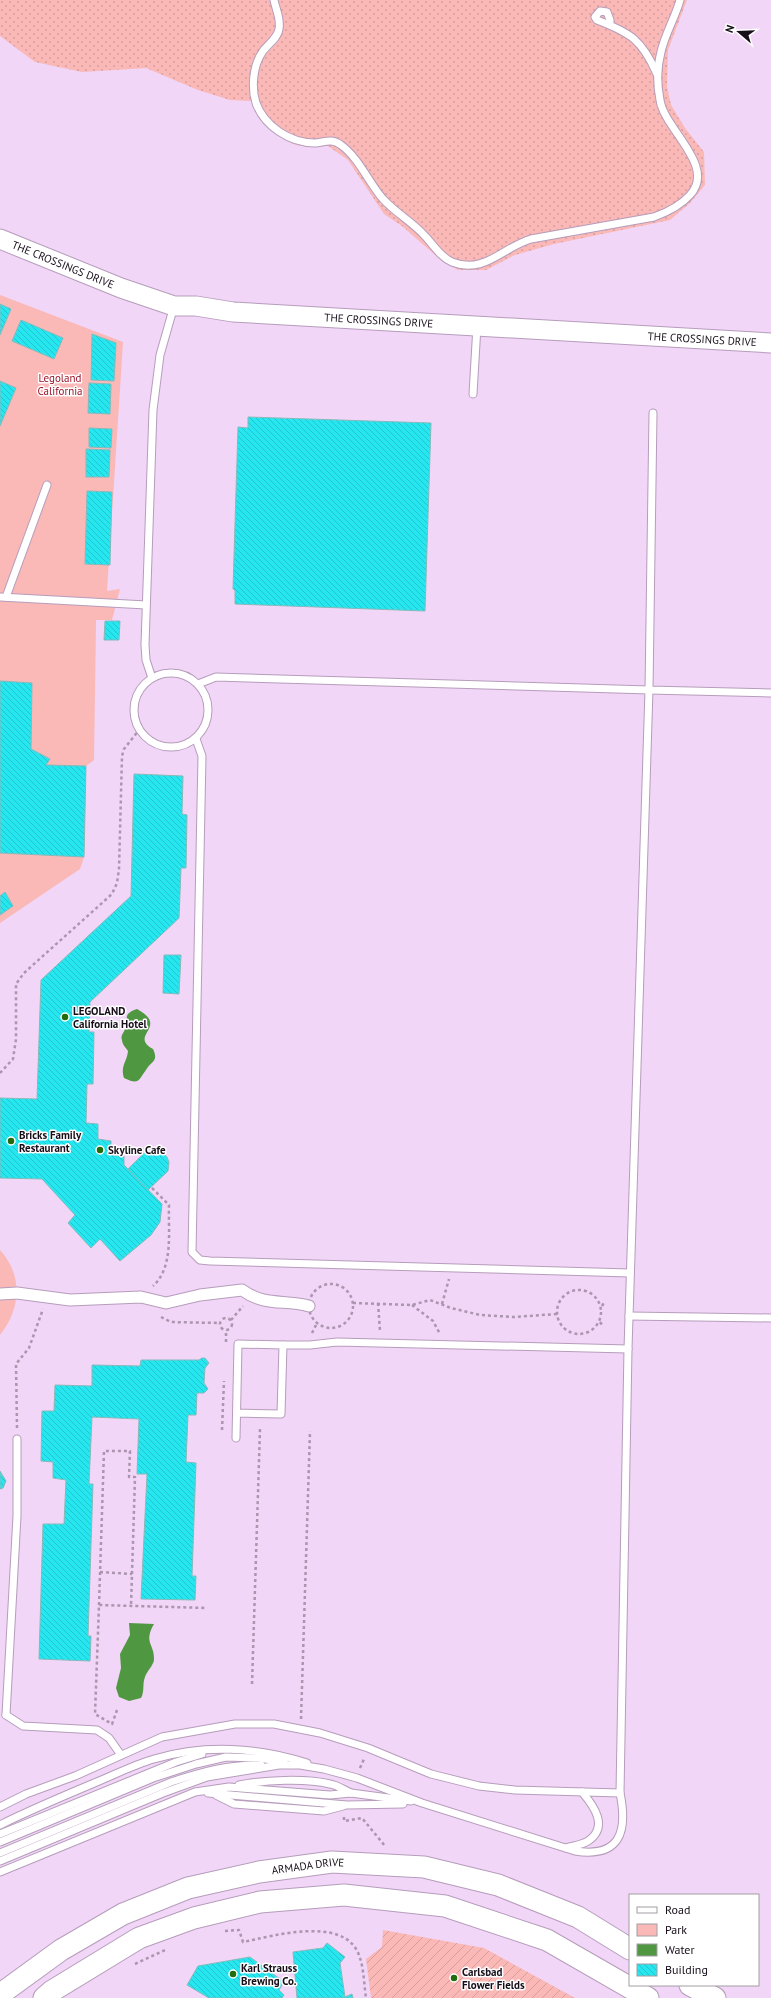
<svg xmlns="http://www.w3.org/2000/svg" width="771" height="1998" font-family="'PT Sans',sans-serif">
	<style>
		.grass { fill: url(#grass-dots) }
		.park { fill: #fab8b7 }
		.garden { fill: url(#garden-furrows) }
		.water { fill: #509742 }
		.building { fill: url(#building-back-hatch); stroke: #87b9bb }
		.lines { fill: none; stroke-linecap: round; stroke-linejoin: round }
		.service-casing { stroke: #b69dbb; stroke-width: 9 }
		.pedestrian-casing { stroke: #b69dbb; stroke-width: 13 }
		.tertiary-casing { stroke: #b69dbb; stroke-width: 21 }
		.secondary-casing { stroke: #b69dbb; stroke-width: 23 }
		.path { stroke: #ab95af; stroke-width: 2.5; stroke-dasharray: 3 3; stroke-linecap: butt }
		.service { stroke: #fff; stroke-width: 7 }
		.pedestrian { stroke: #fff; stroke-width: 11 }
		.tertiary { stroke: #fff; stroke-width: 19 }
		.secondary { stroke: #fff; stroke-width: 21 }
		.poi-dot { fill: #216c0d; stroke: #fff; stroke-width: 1.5 }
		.labels { text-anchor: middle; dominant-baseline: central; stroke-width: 3; stroke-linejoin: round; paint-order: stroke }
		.street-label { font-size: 11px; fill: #160d18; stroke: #fff }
		.park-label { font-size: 11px; fill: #9d142a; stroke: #fff }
		.poi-label { font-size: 11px; font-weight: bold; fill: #160d18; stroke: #fff; text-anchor: start }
	</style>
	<defs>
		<pattern id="grass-dots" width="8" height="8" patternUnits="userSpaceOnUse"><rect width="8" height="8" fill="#fab8b7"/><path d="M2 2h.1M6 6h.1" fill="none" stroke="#d69d9d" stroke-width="1.8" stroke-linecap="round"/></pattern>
		<pattern id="garden-furrows" width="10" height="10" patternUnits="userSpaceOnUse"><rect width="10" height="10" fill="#fab8b7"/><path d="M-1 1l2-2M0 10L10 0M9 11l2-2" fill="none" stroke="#d69d9d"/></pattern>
		<pattern id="building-back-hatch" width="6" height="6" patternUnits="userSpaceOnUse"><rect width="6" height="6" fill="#26e7f0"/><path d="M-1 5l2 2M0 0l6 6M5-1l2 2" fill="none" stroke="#21c5cd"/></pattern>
	</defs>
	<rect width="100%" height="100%" fill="#f1d6f7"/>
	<path class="grass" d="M0,0H687L668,50L667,86L671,105L685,128L704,152L705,185L690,203L670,220L554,244L515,255L486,270H458L443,262L402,226L384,214L348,160L328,146L306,147L293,144L278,135L264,123L251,101L230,100L198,90L146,68L82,72L35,62L0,36Z"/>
	<g class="park">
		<path d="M0,295L123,342L107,591L120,589L112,620H96L94,760L86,766L84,857L80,869L0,923Z"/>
		<path d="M0,1250C23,1275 21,1309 0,1335Z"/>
	</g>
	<path class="garden" d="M383,1930L484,1948L575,1998H371L366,1959L382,1947Z"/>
	<g class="water">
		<path d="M137,1009C170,1027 128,1035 153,1049C159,1062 151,1061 146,1070C138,1081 139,1085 124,1078C120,1066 127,1062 128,1051C126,1048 122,1044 122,1040C120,1035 124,1033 125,1029C129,1018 122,1014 137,1009Z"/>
		<path d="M129,1623L154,1624C143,1643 155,1644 154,1660C153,1666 147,1671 145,1677C142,1684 145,1691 141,1698L129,1701L119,1697L116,1688L121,1668L120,1654L130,1635Z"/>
	</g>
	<g class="building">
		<path d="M0,304L11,309L0,335Z"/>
		<path d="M21,320L63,338L54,359L12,341Z"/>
		<path d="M92,334L116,343L114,381L91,380Z"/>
		<path d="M0,381L16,388L0,426Z"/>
		<path d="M89,383L111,384L110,414L88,413Z"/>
		<path d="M248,417L431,423L425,611L235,604V590L233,589L238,427L248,428Z"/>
		<path d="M89,428L112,429L111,448L89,447Z"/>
		<path d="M86,449L110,450L109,477H86Z"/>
		<path d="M87,491L112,492L110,565L85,564Z"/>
		<path d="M105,621H120L119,640H104Z"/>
		<path d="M0,681L32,683L31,749L50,759L46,765L86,766L84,857L0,853Z"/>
		<path d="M134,774L183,776L182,814L187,815L186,868H181L179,918L90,1002L89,1032H94L93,1084H87L86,1123L98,1124V1139L111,1141V1155L124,1156V1165L162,1204L160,1222L151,1235L120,1261L100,1239L91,1248L68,1223L75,1215L42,1179L0,1178V1098L37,1099L41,980L131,896Z"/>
		<path d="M5,892L13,906L0,915V896Z"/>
		<path d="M164,955H181L179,994L163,993Z"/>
		<path d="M155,1150L161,1151L167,1157L169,1162L168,1171L148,1190L128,1169L144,1153Z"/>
		<path d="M202,1358H205L209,1363L205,1368L204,1383L208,1389L204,1393H197L196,1415H188L186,1462L196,1463L192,1576H196L195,1600L141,1599L147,1474H137L139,1419L92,1417L89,1484H93L88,1636H91L90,1661L39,1659L43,1524H64L66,1480L53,1478V1462L41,1461L42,1411H54L55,1385L92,1386V1365L140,1366L141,1360H199Z"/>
		<path d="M0,1471L6,1481L3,1488L0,1489Z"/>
		<path d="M327,1943L345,1957L340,1963L345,1997L352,1994L353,1998H297L293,1952L323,1948Z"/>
		<path d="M250,1957L284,1982L279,1990L284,1995L282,1998H209L187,1985L198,1966Z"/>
	</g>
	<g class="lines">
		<g class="service-casing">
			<g id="service">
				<path d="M274,0C276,10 281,19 279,29C278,38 268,44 263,51C253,65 251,87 256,103C264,126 290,143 315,143C325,142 332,138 341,145C359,158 369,183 383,199C396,213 412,222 424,235C433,244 440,257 452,262C484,275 503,247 531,239L654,217C668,212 680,206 690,195C717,166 664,129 660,100C657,85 657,67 661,52C665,34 675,18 680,0"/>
				<path d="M610,25V20L607,12L600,11L595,17L597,20C631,33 642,40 657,74"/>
				<path d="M473,394L477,326"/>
				<path d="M653,413L649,690L771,693"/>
				<path d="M0,597L146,605"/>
				<path d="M6,597L47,485"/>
				<circle cx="171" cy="710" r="37"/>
				<path d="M152,678L146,660L145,645L153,410L160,355L174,306"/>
				<path d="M196,739L202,756L192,1252L200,1260L210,1261L630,1273"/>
				<path d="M629,1316L771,1318"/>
				<path d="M283,1345H310L337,1342L628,1349"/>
				<path d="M236,1438L238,1344L283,1345L281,1414L237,1413"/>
				<path d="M6,1715L17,1516V1439"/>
				<path d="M6,1715L23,1726L97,1730L109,1738L121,1755"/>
				<path d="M239,1785C265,1780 305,1778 330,1784C337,1785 344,1790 351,1793"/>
				<path d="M208,1793L347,1805L403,1804"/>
				<path d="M216,1795L234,1804L324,1811L343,1806"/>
				<path d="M0,1807L26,1794L75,1776L162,1737L235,1724H274L320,1733L368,1748L431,1774L479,1786L515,1790L620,1793"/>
				<path d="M0,1825C30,1810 61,1797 92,1784C112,1776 133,1765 154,1759C204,1744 258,1747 307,1763"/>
				<path d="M0,1834L176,1762L202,1754"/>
				<path d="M0,1842L153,1778L196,1764L226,1757L259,1758L284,1762"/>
				<path d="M566,1848C572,1846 582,1845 588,1841C609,1827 594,1806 582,1792"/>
				<path d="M0,1853L171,1782C201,1772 230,1764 261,1765"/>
				<path d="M0,1861L163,1793L207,1777L279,1765H300L324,1769L357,1778L422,1803L575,1851C620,1858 628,1832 620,1793L628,1349L649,690L216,677L198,684"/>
				<path d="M0,1872L195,1792L229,1787L330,1795L351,1793L411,1801"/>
			</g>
		</g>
		<g class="pedestrian-casing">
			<path id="pedestrian" d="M0,1294L17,1293L70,1300L141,1297L166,1303L200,1295L242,1290C266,1307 283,1299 309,1306"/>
		</g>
		<g class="tertiary-casing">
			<g id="tertiary">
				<path id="s1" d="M0,239L121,288L174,306H196L233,312L771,343"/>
			</g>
		</g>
		<g class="secondary-casing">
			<g id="secondary">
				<path d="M690,1985L715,1998"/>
				<path id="s2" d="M0,1997L6,1990L61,1950L123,1914L188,1888L259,1872L332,1862L424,1867L498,1885L578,1917L630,1949"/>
				<path d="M44,1998L52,1991L139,1938L194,1918L260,1902L344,1895L445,1906L547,1940L648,1998"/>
			</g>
		</g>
		<g class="path">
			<path d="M0,1073L13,1059L16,1039V984L24,973L112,894L117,883L119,869L122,756L124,749L139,730"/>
			<path d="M152,1188L169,1205C168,1231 174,1267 153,1286"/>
			<circle cx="331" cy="1306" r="22"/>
			<circle cx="579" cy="1312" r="22"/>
			<path d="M353,1303L412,1305L430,1300L451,1308L480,1315L514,1317L557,1314"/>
			<path d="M378,1303L380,1331"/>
			<path d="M442,1304L449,1279"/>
			<path d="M412,1305L433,1321L440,1334"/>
			<path d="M602,1306L605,1301"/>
			<path d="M161,1317L171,1322L220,1323"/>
			<circle cx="226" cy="1324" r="6"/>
			<path d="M231,1320L243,1306"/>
			<path d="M600,1322L603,1326"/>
			<path d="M312,1333L317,1323"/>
			<path d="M226,1342V1331"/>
			<path d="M17,1428L16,1364L29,1348L43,1309"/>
			<path d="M222,1430L224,1381"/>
			<path d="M100,1572L132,1574"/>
			<path d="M99,1605L104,1451H130L129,1477H135L131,1606"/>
			<path d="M252,1684L260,1429"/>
			<path d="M117,1710L112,1724L95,1714L99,1605L206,1608"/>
			<path d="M301,1719L310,1431"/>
			<path d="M360,1768L364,1759"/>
			<path d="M344,1817V1821L362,1818L385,1846"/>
			<path d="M225,1931L239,1930L243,1942C273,1936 344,1915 359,1955C364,1968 364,1985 366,1998"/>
			<path d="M135,1964L165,1950"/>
		</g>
		<use href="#service" class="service"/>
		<use href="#pedestrian" class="pedestrian"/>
		<use href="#tertiary" class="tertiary"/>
		<use href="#secondary" class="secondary"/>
	</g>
	<g class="poi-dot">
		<circle cx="65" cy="1017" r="4"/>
		<circle cx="11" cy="1141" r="4"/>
		<circle cx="100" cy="1150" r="4"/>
		<circle cx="233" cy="1974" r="4"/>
		<circle cx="454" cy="1978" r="4"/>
	</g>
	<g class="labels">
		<g class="street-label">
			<text stroke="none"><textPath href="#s1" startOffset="68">THE CROSSINGS DRIVE</textPath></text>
			<text stroke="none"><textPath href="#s1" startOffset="392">THE CROSSINGS DRIVE</textPath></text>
			<text stroke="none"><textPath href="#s1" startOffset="716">THE CROSSINGS DRIVE</textPath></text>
			<text stroke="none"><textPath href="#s2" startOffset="341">ARMADA DRIVE</textPath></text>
		</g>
		<g class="park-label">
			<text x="60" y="378">Legoland<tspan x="60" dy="13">California</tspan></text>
		</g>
		<g class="poi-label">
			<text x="73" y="1011">LEGOLAND<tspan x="73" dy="13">California Hotel</tspan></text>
			<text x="19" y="1135">Bricks Family<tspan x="19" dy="13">Restaurant</tspan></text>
			<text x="108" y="1150">Skyline Cafe</text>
			<text x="241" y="1968">Karl Strauss<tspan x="241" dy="13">Brewing Co.</tspan></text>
			<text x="462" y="1972">Carlsbad<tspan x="462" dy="13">Flower Fields</tspan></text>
		</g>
	</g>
	<rect x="629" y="1894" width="130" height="92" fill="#ffffff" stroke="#a29ea3"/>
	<rect x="637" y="1907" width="20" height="6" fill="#ffffff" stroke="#a29ea3"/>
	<text x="665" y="1914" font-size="12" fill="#160d18">Road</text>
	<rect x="637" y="1924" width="20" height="12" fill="#fab8b7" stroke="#a29ea3"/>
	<text x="665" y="1934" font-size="12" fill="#160d18">Park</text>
	<rect x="637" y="1944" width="20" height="12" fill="#509742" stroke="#a29ea3"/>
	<text x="665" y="1954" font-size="12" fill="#160d18">Water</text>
	<rect x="637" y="1964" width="20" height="12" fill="url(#building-back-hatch)" stroke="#a29ea3"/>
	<text x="665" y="1974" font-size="12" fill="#160d18">Building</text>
	<g transform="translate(739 32) rotate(289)" stroke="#ffffff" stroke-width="3" paint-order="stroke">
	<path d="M0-3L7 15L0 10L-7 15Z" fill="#160d18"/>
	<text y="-6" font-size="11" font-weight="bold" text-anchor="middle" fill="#160d18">N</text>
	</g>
</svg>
